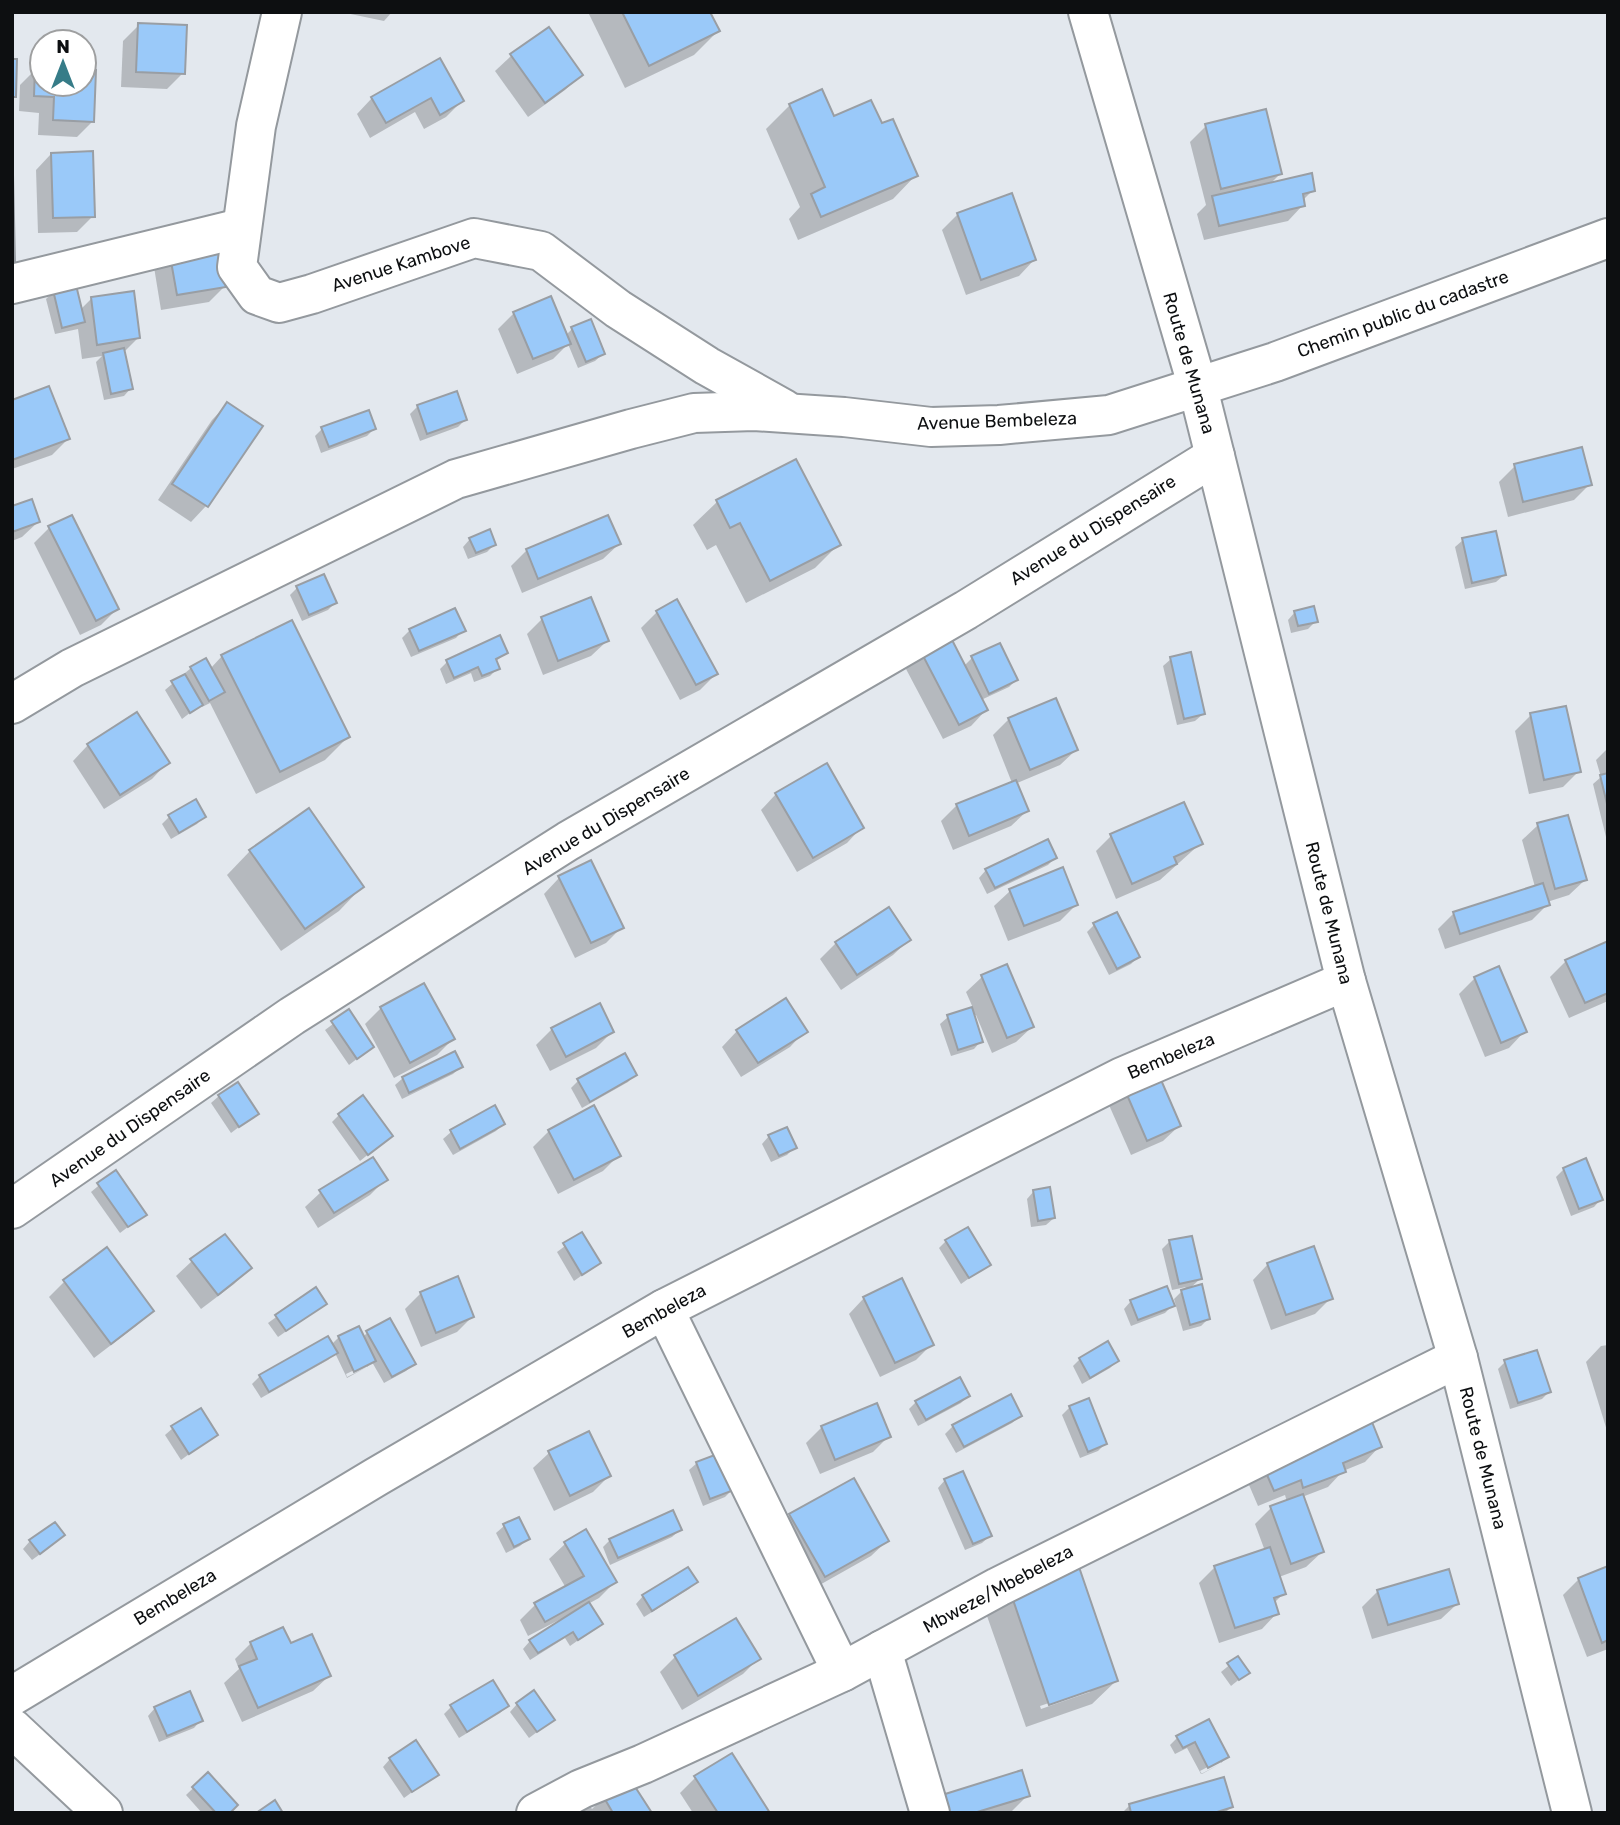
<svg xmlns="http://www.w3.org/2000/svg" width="1620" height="1825" font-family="Rubik,sans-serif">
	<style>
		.shadow { fill: #0003; fill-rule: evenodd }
		.building { fill: #9ac9f9; stroke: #999ea4; stroke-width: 2 }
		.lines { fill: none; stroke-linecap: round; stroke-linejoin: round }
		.minor-casing { stroke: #94999e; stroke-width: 42 }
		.major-casing { stroke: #94999e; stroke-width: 42 }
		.minor { stroke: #fff; stroke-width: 38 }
		.major { stroke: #fff; stroke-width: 38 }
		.labels { text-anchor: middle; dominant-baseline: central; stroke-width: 5; stroke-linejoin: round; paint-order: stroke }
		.street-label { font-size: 18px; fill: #0d0f11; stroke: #fff }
	</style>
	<rect width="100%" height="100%" fill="#e3e8ee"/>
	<g class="shadow">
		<path d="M341,12H392L384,21Z"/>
		<path d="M588,12H708L718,31L694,55L625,88Z"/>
		<path d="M139,25L183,73L167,89L121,87L123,41Z"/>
		<path d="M549,29L581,75L565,90L528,117L495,71L511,56Z"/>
		<path d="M440,61L462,101L446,117L424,129L415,112L370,138L357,114L372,98Z"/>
		<path d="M36,69H42V84H84V71L93,121L77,137L38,135L39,113L19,111L20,85Z"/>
		<path d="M790,105L833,118L881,125L916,175L893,199L798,240L789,219L800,207L766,129Z"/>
		<path d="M1206,126L1280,174L1269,185L1313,190L1302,201L1303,205L1288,221L1204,240L1197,214L1206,205L1190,142Z"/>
		<path d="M51,154L93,216L77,232L38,233L36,170Z"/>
		<path d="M958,214L1034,260L1019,276L966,295L942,230Z"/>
		<path d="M170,251L225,286L209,302L161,310L154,267Z"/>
		<path d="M53,292L80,310L91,299L139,337L123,353L131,388L124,396L104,400L96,362L102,356L82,359L78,329L55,334L46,299Z"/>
		<path d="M514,313L566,335L572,329L603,354L595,361L578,368L568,344L553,359L517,374L498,329Z"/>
		<path d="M12,402L68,439L52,455L12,469Z"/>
		<path d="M227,404L260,426L206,506L191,522L158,500L212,420Z"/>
		<path d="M418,406L465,420L458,427L420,441L410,414Z"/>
		<path d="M322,429H374L367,436L321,453L315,436Z"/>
		<path d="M1515,466L1590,484L1574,500L1508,517L1499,482Z"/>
		<path d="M717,502L839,544L815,568L746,603L716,545L707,550L693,525Z"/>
		<path d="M12,508L38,522L22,537L12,541Z"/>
		<path d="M49,528L117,609L101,625L80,635L34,543Z"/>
		<path d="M470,539L494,545L487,552L468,559L463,547Z"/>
		<path d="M1463,540L1504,575L1496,582L1465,589L1455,547Z"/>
		<path d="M619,544L603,559L522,593L511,566L527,550Z"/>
		<path d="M297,588L335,603L328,610L302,621L290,595Z"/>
		<path d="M657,612L716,674L700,690L680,700L641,628Z"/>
		<path d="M1295,612L1316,621L1308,629L1291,633L1288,620Z"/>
		<path d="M542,619L607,641L591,656L543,675L527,634Z"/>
		<path d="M410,630H463L456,638L411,657L402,638Z"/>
		<path d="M999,645L1016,680L1009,687L981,700L986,710L971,726L943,739L906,669L922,653L964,666L972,658Z"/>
		<path d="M506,653L495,662L498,668L490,676L474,682L471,673L446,684L440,669L447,662Z"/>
		<path d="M222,656L348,737L325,760L256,794L210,703L202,707L200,705L182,719L165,690L191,668L210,669Z"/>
		<path d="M1171,659L1203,714L1195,721L1177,725L1163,666Z"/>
		<path d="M1531,715L1579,771L1563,787L1529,794L1515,731Z"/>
		<path d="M1009,719L1076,750L1060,765L1015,784L1027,811L1011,826L953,850L941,821L957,805L1012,783L993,735Z"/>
		<path d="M88,745L167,763L152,779L104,809L73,761Z"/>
		<path d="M1608,748V836L1606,837L1593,784L1601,777L1596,760Z"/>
		<path d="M776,794L862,827L847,843L797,872L761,810Z"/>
		<path d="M204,816L197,824L171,839L162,824L169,817Z"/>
		<path d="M1538,825L1585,880L1569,895L1547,902L1548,904L1532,920L1445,949L1438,929L1454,913L1535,887L1522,840Z"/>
		<path d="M1111,836L1201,843L1160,880L1116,899L1096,851Z"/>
		<path d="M250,851L362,887L339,911L281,951L227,875Z"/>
		<path d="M1055,858L1048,865L987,894L979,878L986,870Z"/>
		<path d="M1062,870L1076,905L1060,921L1008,941L994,906L1010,891Z"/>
		<path d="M559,878L622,927L606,943L575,958L544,894Z"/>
		<path d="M1094,925L1138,957L1131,964L1109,975L1087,932Z"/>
		<path d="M909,940L893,955L841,990L820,959L836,943Z"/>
		<path d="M1608,943V1001L1569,1018L1550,977L1566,961Z"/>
		<path d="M982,977L1032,1027L1016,1042L992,1053L976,1015L973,1016L981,1041L974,1049L951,1056L940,1024L948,1017L973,1008L966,992Z"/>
		<path d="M1475,978L1524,1032L1509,1048L1485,1057L1459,994Z"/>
		<path d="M424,985L453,1039L437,1055L394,1078L365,1024L381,1008Z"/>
		<path d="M349,1012L372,1047L349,1065L325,1030Z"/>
		<path d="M552,1029L612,1032L596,1048L550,1071L536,1045Z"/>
		<path d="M737,1031H805L790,1047L741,1077L722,1047Z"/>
		<path d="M461,1067L453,1074L402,1099L395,1085L403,1078Z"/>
		<path d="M635,1074L628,1082L582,1108L571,1088L578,1081Z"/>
		<path d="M1125,1090L1179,1126L1163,1141L1131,1155L1109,1105Z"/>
		<path d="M219,1096L256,1114L231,1133L211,1103Z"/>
		<path d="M494,1108L503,1124L496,1131L453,1155L443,1139L451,1132Z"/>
		<path d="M339,1115L391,1136L360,1161L332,1122Z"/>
		<path d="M549,1131L619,1155L603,1171L558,1194L533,1147Z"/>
		<path d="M769,1136L795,1147L787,1155L771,1162L762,1144Z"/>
		<path d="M1564,1169L1601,1199L1594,1207L1571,1216L1556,1177Z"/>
		<path d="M115,1172L145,1214L120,1233L91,1192Z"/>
		<path d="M385,1180L370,1195L318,1228L305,1207L321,1192Z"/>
		<path d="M1034,1191L1054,1218L1046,1225L1031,1227L1027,1199Z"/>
		<path d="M581,1234L599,1263L574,1281L557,1252Z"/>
		<path d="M946,1241L989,1264L961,1284L939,1248Z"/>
		<path d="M1169,1242L1200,1279L1188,1290L1208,1319L1201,1326L1183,1331L1174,1299L1186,1287L1172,1290L1162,1249Z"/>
		<path d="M192,1261L249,1268L234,1284L201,1309L176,1276Z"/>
		<path d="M1268,1264L1331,1298L1315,1314L1271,1330L1253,1280Z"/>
		<path d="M65,1281L152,1311L136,1326L94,1358L49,1297Z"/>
		<path d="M315,1289L325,1304L278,1337L268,1323Z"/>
		<path d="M421,1293L472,1317L457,1332L421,1347L405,1309Z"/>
		<path d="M864,1298L932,1344L916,1360L880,1377L849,1314Z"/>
		<path d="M1131,1301L1173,1305L1165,1313L1131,1326L1124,1309Z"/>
		<path d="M367,1333L413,1364L406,1371L384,1383L372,1362L367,1367V1364L346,1374L347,1377L367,1367L347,1378L335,1353L328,1360L261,1398L252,1384L260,1376L331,1345L339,1337H363Z"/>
		<path d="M1608,1345V1434L1586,1362L1601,1346Z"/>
		<path d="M1080,1359L1117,1361L1110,1368L1082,1384L1073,1366Z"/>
		<path d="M1505,1362L1549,1392L1542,1399L1510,1409L1498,1369Z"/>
		<path d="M968,1396L961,1403L918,1426L909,1409L916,1402Z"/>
		<path d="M1070,1407L1105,1444L1098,1451L1080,1458L1062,1415Z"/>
		<path d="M1020,1416L1012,1423L956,1453L945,1434L953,1426Z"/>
		<path d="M822,1427L889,1436L873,1452L820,1474L806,1443Z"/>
		<path d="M173,1428L215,1435L181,1460L165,1435Z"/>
		<path d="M588,1434L609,1476L593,1492L554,1511L533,1468L549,1453Z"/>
		<path d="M1380,1446L1365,1462L1343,1471L1328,1487L1302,1497L1322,1552L1306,1567L1279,1577L1284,1593L1274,1603L1277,1613L1262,1629L1219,1643L1199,1583L1215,1567L1265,1551L1255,1524L1271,1508L1287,1502L1285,1495L1258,1506L1246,1478Z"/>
		<path d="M697,1463L732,1490L725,1497L703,1506L689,1470Z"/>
		<path d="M945,1480L990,1536L982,1543L965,1550L938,1488Z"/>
		<path d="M790,1516L887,1541L871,1556L809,1591L775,1531Z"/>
		<path d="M518,1519L528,1539L520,1546L506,1553L496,1533L504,1526Z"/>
		<path d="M680,1530L672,1537L610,1565L603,1547L610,1540Z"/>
		<path d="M586,1531L615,1582L599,1598L588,1604L601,1624L570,1646L565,1638L530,1660L523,1649L530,1641L562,1621L561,1619L528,1636L520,1620L535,1605L566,1588L549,1559L565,1544Z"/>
		<path d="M30,1541L55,1543L32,1560L23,1549Z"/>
		<path d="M1608,1568V1649L1587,1657L1563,1595L1579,1579Z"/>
		<path d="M696,1582L689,1589L644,1617L636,1604L643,1596Z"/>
		<path d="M1378,1591L1457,1604L1441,1619L1372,1639L1362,1607Z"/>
		<path d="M1011,1592L1116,1681L1092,1704L1026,1727L987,1616ZM1090,1689V1692L1041,1709L1040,1706Z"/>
		<path d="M251,1643L290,1645L329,1676L313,1691L242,1722L224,1683L239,1669L235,1659Z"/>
		<path d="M675,1657L759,1658L743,1674L682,1710L660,1672Z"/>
		<path d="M1238,1658L1247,1673L1231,1686L1221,1672Z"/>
		<path d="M517,1704L553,1720L529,1738L510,1712Z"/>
		<path d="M507,1706L500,1713L459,1738L444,1714L451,1707Z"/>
		<path d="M155,1708L201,1720L194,1728L159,1742L148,1716Z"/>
		<path d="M1208,1721L1227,1757L1221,1763V1760L1200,1771L1202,1774L1220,1764L1201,1774L1187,1748L1175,1754L1170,1745L1177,1738Z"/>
		<path d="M390,1759L437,1774L404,1798L383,1767Z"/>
		<path d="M207,1775L228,1813H202L186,1795Z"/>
		<path d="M696,1777L768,1813H693L680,1793Z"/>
		<path d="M582,1795L592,1809L604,1797L649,1813H557Z"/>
		<path d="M1028,1795L1012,1811L1006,1813H927Z"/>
		<path d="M1130,1805L1231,1807L1225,1813H1122Z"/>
	</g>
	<g class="building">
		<path d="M622,12H710L720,31L649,66Z"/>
		<path d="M138,23L187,25L185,74L136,72Z"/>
		<path d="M549,27L583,75L545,103L510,54Z"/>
		<path d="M440,58L464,101L440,115L431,98L386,123L371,97Z"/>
		<path d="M12,59H17L16,97H12Z"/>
		<path d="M35,67L42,68V84H84V69L96,70L94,122L53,120L54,97L34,96Z"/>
		<path d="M822,89L834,116L871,100L882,123L893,119L918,176L821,217L811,194L825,187L789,104Z"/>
		<path d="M1266,109L1282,174L1221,189L1205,124Z"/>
		<path d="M12,131L15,262H12Z"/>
		<path d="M93,151L95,217L53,218L51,153Z"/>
		<path d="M1312,173L1315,191L1303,194L1305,206L1219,226L1212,196Z"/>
		<path d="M1012,193L1036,260L981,280L957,213Z"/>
		<path d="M219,241L226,287L177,295L169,250Z"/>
		<path d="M76,285L85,322L62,328L53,290Z"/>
		<path d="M134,291L140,338L97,345L91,297Z"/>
		<path d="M551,296L571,344L533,359L513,312Z"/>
		<path d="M591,319L605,354L586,362L571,327Z"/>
		<path d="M124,348L133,389L111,394L103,353Z"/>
		<path d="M49,386L70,439L12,460V400Z"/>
		<path d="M457,391L467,420L427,434L417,405Z"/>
		<path d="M227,402L263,426L208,507L172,484Z"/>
		<path d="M369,410L376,429L329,447L321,427Z"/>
		<path d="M1582,447L1592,485L1523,502L1514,464Z"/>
		<path d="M796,459L841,545L770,581L740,523L730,528L716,500Z"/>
		<path d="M32,499L40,522L12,532V506Z"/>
		<path d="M72,515L119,609L96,621L48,526Z"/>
		<path d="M608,515L621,544L538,579L526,549Z"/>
		<path d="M490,529L496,545L476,553L469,538Z"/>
		<path d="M1496,531L1506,575L1472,583L1462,538Z"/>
		<path d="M324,574L337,603L309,615L296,586Z"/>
		<path d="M591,597L609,641L558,661L541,617Z"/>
		<path d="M677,599L718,674L696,685L656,611Z"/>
		<path d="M1314,606L1318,622L1298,626L1294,611Z"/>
		<path d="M455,608L466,631L419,651L409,629Z"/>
		<path d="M292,620L350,737L280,772L221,655Z"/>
		<path d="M500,635L508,653L496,659L500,669L482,676L478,667L454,678L446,660Z"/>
		<path d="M950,636L988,710L959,725L921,652Z"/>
		<path d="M1000,643L1018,680L989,694L971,656Z"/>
		<path d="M1191,652L1205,714L1184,719L1170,657Z"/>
		<path d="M206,658L225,692L209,701L190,667Z"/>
		<path d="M185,674L203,705L190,713L171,681Z"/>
		<path d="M1056,698L1078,750L1030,770L1008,718Z"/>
		<path d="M1566,706L1581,772L1544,780L1530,713Z"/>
		<path d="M137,712L170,763L120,795L87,744Z"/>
		<path d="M827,763L864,828L813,858L775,793Z"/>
		<path d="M1608,773V808L1600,775Z"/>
		<path d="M1016,780L1029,811L969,836L956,804Z"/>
		<path d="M196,799L206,817L179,833L168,815Z"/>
		<path d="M1184,802L1203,844L1174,857L1177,864L1132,884L1110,834Z"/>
		<path d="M309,808L364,887L305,929L249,850Z"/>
		<path d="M1568,815L1587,880L1555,889L1537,823Z"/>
		<path d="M1048,839L1057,858L995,888L985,869Z"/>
		<path d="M591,860L624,928L591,943L558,876Z"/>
		<path d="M1063,867L1078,905L1024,926L1009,889Z"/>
		<path d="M1543,883L1550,905L1460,934L1453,912Z"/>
		<path d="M889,907L911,940L857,975L835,942Z"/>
		<path d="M1117,912L1140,957L1117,969L1093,923Z"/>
		<path d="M1608,941V993L1585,1003L1565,960Z"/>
		<path d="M1007,964L1034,1027L1007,1038L981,975Z"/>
		<path d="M1499,966L1527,1032L1501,1043L1474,977Z"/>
		<path d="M424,983L455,1039L410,1063L380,1007Z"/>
		<path d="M786,998L808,1032L758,1063L736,1030Z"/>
		<path d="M600,1003L614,1032L566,1057L551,1028Z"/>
		<path d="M972,1007L983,1042L958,1050L947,1015Z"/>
		<path d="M349,1009L374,1047L357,1059L331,1021Z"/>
		<path d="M455,1051L463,1067L409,1093L402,1077Z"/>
		<path d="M625,1053L637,1075L590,1102L577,1079Z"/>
		<path d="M1158,1073L1181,1126L1147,1141L1124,1088Z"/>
		<path d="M238,1082L259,1114L239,1127L218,1095Z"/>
		<path d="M363,1095L393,1136L368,1155L338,1114Z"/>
		<path d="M495,1105L505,1124L460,1149L450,1130Z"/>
		<path d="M594,1105L621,1156L574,1180L548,1130Z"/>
		<path d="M787,1127L797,1148L779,1156L768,1135Z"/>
		<path d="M373,1157L388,1180L334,1213L319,1190Z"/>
		<path d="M1586,1158L1603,1200L1579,1209L1563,1168Z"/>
		<path d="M116,1170L147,1215L128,1227L97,1183Z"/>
		<path d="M1050,1187L1055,1218L1038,1221L1033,1190Z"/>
		<path d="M968,1227L991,1265L969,1278L945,1240Z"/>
		<path d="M582,1232L601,1263L582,1275L563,1243Z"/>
		<path d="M225,1234L252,1268L218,1295L190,1259Z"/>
		<path d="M1192,1236L1202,1279L1179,1284L1169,1240Z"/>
		<path d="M1314,1246L1333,1299L1286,1315L1267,1263Z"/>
		<path d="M107,1247L154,1311L111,1344L63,1280Z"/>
		<path d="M458,1276L474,1317L436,1333L420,1292Z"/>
		<path d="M902,1278L934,1345L895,1363L863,1297Z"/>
		<path d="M1202,1284L1210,1319L1190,1325L1181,1290Z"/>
		<path d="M1167,1286L1175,1306L1138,1320L1130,1300Z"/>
		<path d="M316,1287L327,1304L286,1331L275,1315Z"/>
		<path d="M390,1318L416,1364L392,1377L366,1331Z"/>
		<path d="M359,1326L376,1361L354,1372L338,1336Z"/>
		<path d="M328,1336L338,1353L269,1392L259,1375Z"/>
		<path d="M1108,1341L1119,1361L1090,1378L1079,1358Z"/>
		<path d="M1537,1350L1551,1392L1518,1403L1504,1360Z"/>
		<path d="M960,1377L970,1396L926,1420L915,1401Z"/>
		<path d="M1011,1394L1022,1416L964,1447L952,1425Z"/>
		<path d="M1089,1398L1107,1444L1088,1452L1069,1406Z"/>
		<path d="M877,1403L891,1437L835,1460L821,1426Z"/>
		<path d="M201,1408L218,1435L189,1454L171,1426Z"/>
		<path d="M1370,1417L1382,1447L1343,1463L1346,1472L1303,1488L1301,1480L1274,1491L1261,1461Z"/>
		<path d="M589,1431L611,1476L570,1496L548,1451Z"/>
		<path d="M720,1453L734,1490L710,1499L696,1462Z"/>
		<path d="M963,1471L992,1536L973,1544L944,1479Z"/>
		<path d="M854,1478L889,1541L825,1577L789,1514Z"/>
		<path d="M1303,1494L1324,1552L1291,1564L1270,1506Z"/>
		<path d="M673,1510L682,1530L618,1558L609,1539Z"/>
		<path d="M519,1517L530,1539L514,1547L503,1524Z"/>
		<path d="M55,1522L65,1535L40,1554L29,1540Z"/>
		<path d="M586,1529L617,1582L545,1622L534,1603L584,1576L564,1542Z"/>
		<path d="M1270,1547L1286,1594L1274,1598L1279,1614L1235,1628L1214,1566Z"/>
		<path d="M1608,1566V1640L1602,1643L1578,1578Z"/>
		<path d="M688,1567L698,1582L652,1611L642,1595Z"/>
		<path d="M1079,1567L1118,1681L1049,1705L1010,1591Z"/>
		<path d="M1449,1569L1459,1604L1388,1625L1377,1590Z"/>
		<path d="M589,1602L603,1624L578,1640L573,1632L538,1653L529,1640Z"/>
		<path d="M736,1618L761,1659L698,1696L674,1655Z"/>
		<path d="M283,1627L291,1643L312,1634L331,1676L258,1708L239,1666L257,1659L250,1642Z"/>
		<path d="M1238,1656L1250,1673L1239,1680L1227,1663Z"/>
		<path d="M493,1680L509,1706L467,1732L450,1705Z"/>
		<path d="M534,1690L555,1720L537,1732L516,1703Z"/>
		<path d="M190,1691L203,1721L167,1736L154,1707Z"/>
		<path d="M1209,1719L1229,1757L1208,1768L1195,1742L1183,1748L1176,1736Z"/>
		<path d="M416,1740L439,1775L412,1792L389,1758Z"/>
		<path d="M732,1753L770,1813H718L694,1776Z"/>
		<path d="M1022,1770L1030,1796L974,1813H947L942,1795Z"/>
		<path d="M208,1772L238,1805L230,1813H216L192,1787Z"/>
		<path d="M1224,1777L1233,1807L1214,1813H1131L1129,1804Z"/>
		<path d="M630,1779L652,1813H613L603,1796Z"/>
		<path d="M275,1800L283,1813H256Z"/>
	</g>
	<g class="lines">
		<g class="minor-casing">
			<g id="minor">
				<path d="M282,12L256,126L237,267L257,295L279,303L312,294L474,238L541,251L618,309L707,366L784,409"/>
				<path d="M12,284L241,228"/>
				<path d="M12,704L72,668L456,479L631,429L694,413L754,411L844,417L931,427L999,425L1109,415L1275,362L1608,238"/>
				<path d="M12,1209L292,1016L568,841L966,610L1215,456"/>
				<path d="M664,1309L842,1672"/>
				<path d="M882,1650L930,1813"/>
				<path d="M12,1696L376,1477L664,1309L1122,1077L1346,981"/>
				<path d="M12,1728L103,1813"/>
				<path d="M536,1813L581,1789L643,1764L842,1672L998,1587L1458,1358"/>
			</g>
		</g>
		<g class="major-casing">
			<path id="major" d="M1088,12L1198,388L1346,981L1458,1358L1572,1813"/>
		</g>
		<use href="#minor" class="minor"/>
		<use href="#major" class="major"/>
	</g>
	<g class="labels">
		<g class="street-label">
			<text transform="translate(401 264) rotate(-18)">Avenue Kambove</text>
			<text transform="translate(1403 314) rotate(-20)">Chemin public du cadastre</text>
			<text transform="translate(1189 363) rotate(74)">Route de Munana</text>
			<text transform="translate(997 421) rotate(-2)">Avenue Bembeleza</text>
			<text transform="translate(1093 530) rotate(-32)">Avenue du Dispensaire</text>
			<text transform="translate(606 821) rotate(-31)">Avenue du Dispensaire</text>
			<text transform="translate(1329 913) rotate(76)">Route de Munana</text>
			<text transform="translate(1171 1056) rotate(-23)">Bembeleza</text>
			<text transform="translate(130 1128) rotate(-35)">Avenue du Dispensaire</text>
			<text transform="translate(664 1311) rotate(-29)">Bembeleza</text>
			<text transform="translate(1483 1458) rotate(76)">Route de Munana</text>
			<text transform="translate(998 1589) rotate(-28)">Mbweze/Mbebeleza</text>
			<text transform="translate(175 1597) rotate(-31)">Bembeleza</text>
		</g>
	</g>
	<rect width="1620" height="1825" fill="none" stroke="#0d0f11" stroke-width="28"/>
	<g transform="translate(63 63)"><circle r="33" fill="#ffffff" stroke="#9e9fa0" stroke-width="2"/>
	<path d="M0-5L12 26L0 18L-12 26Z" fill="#367c88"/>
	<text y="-10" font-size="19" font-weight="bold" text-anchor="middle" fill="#0d0f11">N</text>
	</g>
</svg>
